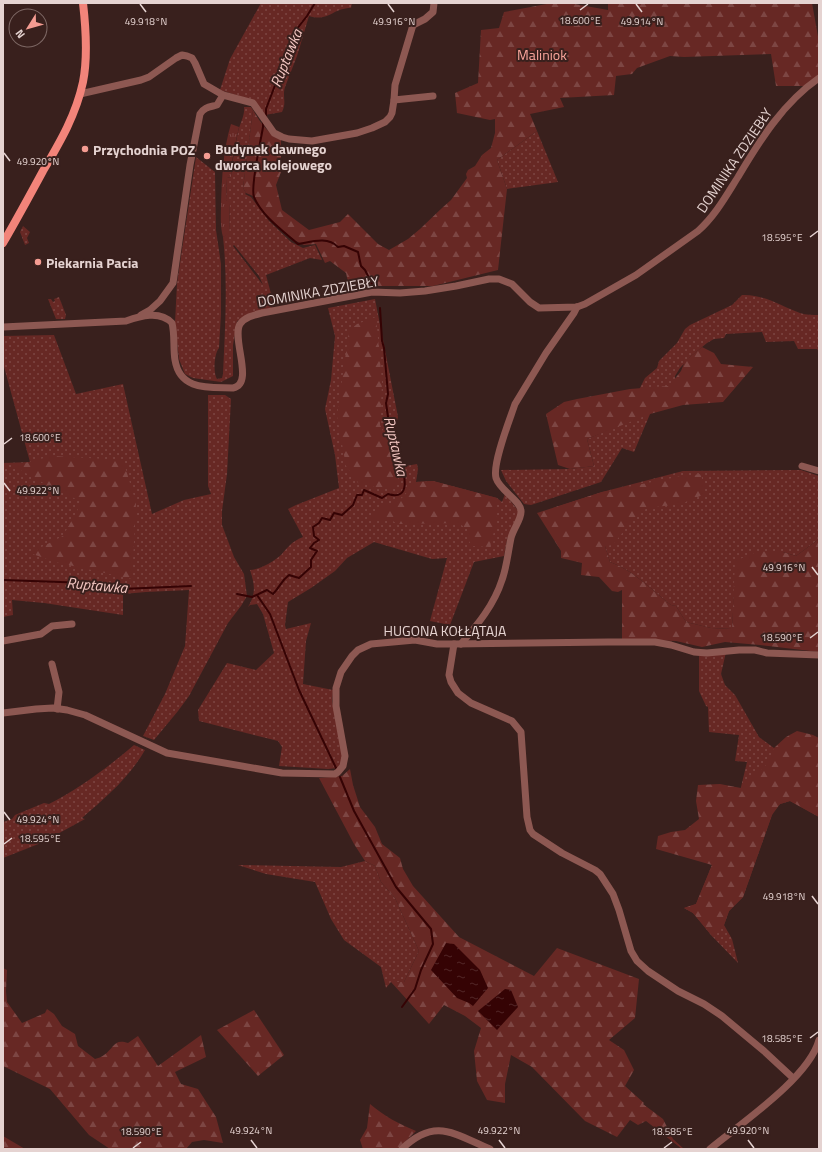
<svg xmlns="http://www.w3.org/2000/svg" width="822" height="1152" font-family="'Titillium Web',sans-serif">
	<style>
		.grass { fill: url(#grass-dots); fill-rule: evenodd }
		.forest { fill: url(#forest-firs) }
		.park { fill: url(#park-tufts) }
		.water { fill: url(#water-ripples) }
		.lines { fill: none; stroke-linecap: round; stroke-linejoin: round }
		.stream { stroke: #350304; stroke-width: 2 }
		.minor { stroke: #8d5852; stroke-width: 7 }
		.major { stroke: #f2847a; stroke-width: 8 }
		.ticks { fill: none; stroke: #e5d3d1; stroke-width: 1.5 }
		.poi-dot { fill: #f59c92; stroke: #39201d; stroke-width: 1.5 }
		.labels { text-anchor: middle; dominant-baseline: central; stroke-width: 4; stroke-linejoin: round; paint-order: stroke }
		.park-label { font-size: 14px; fill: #fca69c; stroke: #39201d }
		.poi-label { font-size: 14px; font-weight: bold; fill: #e5d3d1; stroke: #39201d; text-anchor: start }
		.street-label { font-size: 14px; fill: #e5d3d1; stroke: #39201d }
		.water-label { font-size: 15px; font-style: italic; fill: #f3c6c1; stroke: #39201d }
		.ticks-label { font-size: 10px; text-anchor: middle; fill: #e5d3d1; stroke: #39201d; stroke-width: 4; stroke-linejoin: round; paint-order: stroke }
	</style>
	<defs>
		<pattern id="grass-dots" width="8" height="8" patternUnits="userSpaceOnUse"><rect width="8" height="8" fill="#672824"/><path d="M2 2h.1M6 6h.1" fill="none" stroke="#7d4643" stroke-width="1.8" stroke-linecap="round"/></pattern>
		<pattern id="forest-firs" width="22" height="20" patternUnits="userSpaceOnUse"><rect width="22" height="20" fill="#672824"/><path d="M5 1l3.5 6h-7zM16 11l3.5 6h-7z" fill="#7d4643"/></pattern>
		<pattern id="park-tufts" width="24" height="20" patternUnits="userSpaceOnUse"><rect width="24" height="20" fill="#672824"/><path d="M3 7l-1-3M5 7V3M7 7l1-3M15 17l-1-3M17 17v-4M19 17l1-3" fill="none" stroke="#7d4643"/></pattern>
		<pattern id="water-ripples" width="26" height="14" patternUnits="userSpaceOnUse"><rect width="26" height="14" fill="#350304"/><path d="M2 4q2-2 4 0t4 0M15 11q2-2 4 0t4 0" fill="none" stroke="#522728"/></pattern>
	</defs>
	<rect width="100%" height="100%" fill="#39201d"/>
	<g class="grass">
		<path d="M261,3H352L351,8C332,8 330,22 309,16L297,56L285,87C282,97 287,102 282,112L265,115L255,101L220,90L230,59Z"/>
		<path d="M244,107H251L253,110L243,188L246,193L245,194L251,197L269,221L291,242L303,248L315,245L322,260L310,258L266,275L274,305L269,296L273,307L237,321L233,345V376L221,382L193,378L185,374L179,359L175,323L177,283L196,157L215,172L216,230L221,264V314L219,348C214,354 213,373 217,379L222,378L223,374C225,329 228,283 223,237L229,233L230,203L226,200L227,178L231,177C232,161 235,147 238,132C240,123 245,116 244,107ZM234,245L259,276L263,285L233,246Z"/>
		<path d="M537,131L558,182L507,189L497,160Z"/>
		<path d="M23,226L30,232L27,238L29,243L25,245L20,232Z"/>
		<path d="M742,295C764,294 780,306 800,313C806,315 813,315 819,315V352L817,349H798L794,341L766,342L762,332L726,334L724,338L714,339L707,343L690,357L680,368L675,376V389L650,414L634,452L622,448L601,482L531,505L524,504L506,481L501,470L570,469L594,466L587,439L622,424L645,378L657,368L659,361L677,343L685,329L690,325L732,305Z"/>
		<path d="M59,297L66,315L65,319H56L48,299H51L53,302L55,301L54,299Z"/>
		<path d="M375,299L398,417L395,428L400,467L417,464L418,469L416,482L433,481L497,498L502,502L505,494L520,513L507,540L504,556L474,562L450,625L430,621L447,558L432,559L374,542L347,558L335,571L311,588L288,602L285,625L286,629L311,623L306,641L303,684L333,690L332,701L342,752V762L338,768L328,769L279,766L282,747L278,741L199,721L198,710L227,663L256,670L274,653L263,614L257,604L250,605L248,607C256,594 255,585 250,570C261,569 273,562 281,555C289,546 291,542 303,537L288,509L296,505L339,488L335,455L325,409L331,380L335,336L328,308Z"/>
		<path d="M54,335L76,394L123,384L152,514L184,500L211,494L208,486V395H225L231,399L227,474L222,511V525L234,557L244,574L247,596L241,606L228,623L189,696L178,711L154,740L143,736L165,694L185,646L189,590L146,592L123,594V615L44,603L12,600L13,615L3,617V463L30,462L3,363V336Z"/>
		<path d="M801,470L819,476V539L796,556L783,552L736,561L732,629L711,628L686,622L676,606L671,605C652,590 633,570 610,562L605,546L553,508L602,492L683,471Z"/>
		<path d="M726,652L721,674L725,685L735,695L759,737L774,748L819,817L790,801L780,804L773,812L743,897L729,911L724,925L732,939L738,963L711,935L693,913L684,908L696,904L712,865L729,837L747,762L735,761L739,735L709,732L708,707L706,706L699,691V656Z"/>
		<path d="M134,745L145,750C129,778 105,798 82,818L85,819L41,843L3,858V822L12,819L15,815L44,803L49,804C80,788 107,768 134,745Z"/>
		<path d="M365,861L375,866L381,882L395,898L419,951L404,982H391L386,988L381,967L344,940L331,919L315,882L266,874L238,865L341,867Z"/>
	</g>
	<g class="forest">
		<path d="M552,3H569L608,10V3H812L819,42V75L804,86H776L771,54L684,57L670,56L637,68L632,74L616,76L614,95L560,98L564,107L530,114L537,131L497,160L507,189L498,270L433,286H372L350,290L346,273L330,261L325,263L316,244L304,245L296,241L276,226L263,212L253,196L246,193L243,188L253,110C260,122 268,134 281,140V172L276,185L282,210L309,230L340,222L348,214L378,244L389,250L408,239L420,229L442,208L451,200L467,178L466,174L468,170L475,166L482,155L491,148L495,133V119L490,120L457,113L455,93L478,83L481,30L499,28L504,12Z"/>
		<path d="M376,317L382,382L380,425L400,465L398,480L394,488L383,489L358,483L346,466L337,416L349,331L357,324Z"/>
		<path d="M702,347L714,353L721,364L753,367L723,402L683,405L650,414L587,439L594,466L570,469L558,465L546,414L564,402L577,399L630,389L669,386L681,371L685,361Z"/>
		<path d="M52,456L123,460L136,503L132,579L55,562L30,553L63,536L82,502L47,485L13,466Z"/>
		<path d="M701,474L705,494L681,504L647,508L632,520L613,545L605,546L610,562C633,570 652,590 671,605L676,606L686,622L711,628L732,629L735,561L759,551L783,552L796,556L819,539V652L760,645L725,642L702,647L676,641L622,639V590L618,592L612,591L599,577L581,575L582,563L561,558V551L537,513L602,492L682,476Z"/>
		<path d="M433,481L497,498L496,523L490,547L472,546L466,536L468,530L459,523L397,524L393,521H368L386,504C401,504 406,493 415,482Z"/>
		<path d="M797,731L813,735L819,738V817L790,801L780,804L772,815L743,897L729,911L724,925L713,937L693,913L684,908L696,904L712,865L656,849L658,836L671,832L685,830L699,819L696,801L698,785L720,784L741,788L766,765L774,748L786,737Z"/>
		<path d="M350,769L353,785L360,807L375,827L382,844L400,858L403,869L413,886L459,937L534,976L557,948L639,979L635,1018L609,1040L624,1050L634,1070L625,1086L644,1103L643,1104L663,1119L673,1139L684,1149H682L646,1121L638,1125L630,1120L617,1137L585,1121L532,1067L511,1055L505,1084V1103L487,1100L477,1081L474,1051L481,1028L465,1016L444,1005L429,1024L391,982H404L419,951L395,898L381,882L375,866L365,861L354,844L319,778L342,776Z"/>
		<path d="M3,968L7,970L6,991L7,1002L22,1023L45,1013L47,1009L54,1014L62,1026L75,1034L78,1046L95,1059C98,1058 102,1057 104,1055C114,1048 114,1038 128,1043L138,1036L158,1066L201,1035L206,1057L175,1072L181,1084L198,1089L216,1117L223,1143L204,1140L192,1142L186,1149H110L89,1135L50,1089L3,1066Z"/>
		<path d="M254,1010L284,1055L258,1076L217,1030Z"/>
		<path d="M370,1104C384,1116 399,1124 416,1131L398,1149H363L360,1140L367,1128Z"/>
		<path d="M3,1136L25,1149H5L3,1147Z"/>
	</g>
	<path class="park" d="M231,124L239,127L233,154L231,177L227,178L226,200L230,202L229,234L223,237C220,226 221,215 221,204C222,177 223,150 231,124Z"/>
	<g class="water">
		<path d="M446,943L454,944L480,970L488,988L473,1006L469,1003L457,998L431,970Z"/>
		<path d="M505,989L511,990L518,1007L497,1030L478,1011Z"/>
	</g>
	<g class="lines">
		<g class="stream">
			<path d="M266,116V109L296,30L307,16L315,3"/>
			<path d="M263,122V127C261,140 250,187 254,197C262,216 283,231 298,244C311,242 327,236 338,247L344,246L358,252L361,266L365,270L375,290"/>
			<path d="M3,580L89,583L122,589L191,586"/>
			<path d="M237,594L252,597L267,590L273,594C280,587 281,581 289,575L299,578L311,567V560L317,551L310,548L314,543L319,540L314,536L313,527L319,523L322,518L330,520L334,513L342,515L353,505L357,495H362L364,490L382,498L388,494C415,502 402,467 399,454C397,446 396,438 394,429L389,424L386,403L388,394L384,348L382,341L380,308"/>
			<path d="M257,595L270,614L299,690L336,768"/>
			<path d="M340,777L354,811L396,887L431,929L433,944L421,970L415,989L402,1007"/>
		</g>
		<g class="minor">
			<path d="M80,94L141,80L149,77L176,58L182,55L187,56L192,58L195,63L204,84L223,95L253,103L274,133L282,137L289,139L312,141L357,133L372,128L385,122L390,117L392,113L394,100"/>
			<path d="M433,96L394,100L395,85L413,25L425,19L433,12L434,3"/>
			<path d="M141,315L150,310L160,301L173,283L190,165L200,114C204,107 210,107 217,105L223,95"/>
			<path d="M3,327L126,321C140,316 160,310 172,323C175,335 173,348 175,360C180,391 209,387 233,388C255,384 231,338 240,324C245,317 254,315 262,313L372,292L400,293L425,291L456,286L489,279H499L512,284L530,302L539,308L577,307L585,304L636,275L698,231C715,216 726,196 738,177C760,140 783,103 819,78"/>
			<path d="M802,466L819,471"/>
			<path d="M3,641L41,634L52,626L72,624"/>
			<path d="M454,644L449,675L451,682L458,693L471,703L512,721L521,732L527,817L530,830L533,834L562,853L595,870L600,874L613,894L619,910L631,951L637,961L648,971L678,991L704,1004L722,1016L764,1051L793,1078"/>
			<path d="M461,644C478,624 494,605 502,580C507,566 508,552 511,538C513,529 521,520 521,512C522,501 500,491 496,478C492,464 510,419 515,404L546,353L574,313L577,307"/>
			<path d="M52,664L59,692L57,709"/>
			<path d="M3,713L36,709L53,708L67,710L85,715L167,753L282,773L335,774L338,772L343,766L345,756L336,706V688L341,672L352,656L358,650L371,644L415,640L437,644H454L608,642H655L671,645L694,652L707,653L739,650H755L767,653L819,655"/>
			<path d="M402,1149C435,1117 454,1134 490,1149"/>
			<path d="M710,1149C740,1124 809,1078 819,1040"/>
		</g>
		<path class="major" d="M3,243C17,219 30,195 43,171C60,142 76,115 83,82C88,57 86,29 83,3"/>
	</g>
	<path class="ticks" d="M140,4L146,12M388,4L394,12M636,4L642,12M580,10L588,4M4,153L10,161M810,237L818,231M4,444L12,438M4,483L10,491M812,567L818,575M810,638L818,632M4,812L10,820M4,844L12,838M812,896L818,904M810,1038L818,1032M251,1140L257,1148M499,1140L505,1148M748,1140L754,1148M133,1148L141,1142M664,1148L672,1142"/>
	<g class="poi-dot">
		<circle cx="85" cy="149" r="4"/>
		<circle cx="207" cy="156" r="4"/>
		<circle cx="38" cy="262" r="4"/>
	</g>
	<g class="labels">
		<g class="park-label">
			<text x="542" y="54">Maliniok</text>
		</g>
		<g class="poi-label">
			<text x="215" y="148">Budynek dawnego<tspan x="215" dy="16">dworca kolejowego</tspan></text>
			<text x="93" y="149">Przychodnia POZ</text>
			<text x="46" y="262">Piekarnia Pacia</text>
		</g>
		<g class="street-label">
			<text transform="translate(734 160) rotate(-56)">DOMINIKA ZDZIEBŁY</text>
			<text transform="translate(318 291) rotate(-10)">DOMINIKA ZDZIEBŁY</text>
			<text x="445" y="630">HUGONA KOŁŁĄTAJA</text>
		</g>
		<g class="water-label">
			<text transform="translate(286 58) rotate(-68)">Ruptawka</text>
			<text transform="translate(396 446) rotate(77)">Ruptawka</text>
			<text transform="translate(97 585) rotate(5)">Ruptawka</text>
		</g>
	</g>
	<g class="ticks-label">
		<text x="580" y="24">18.600°E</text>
		<text x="146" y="25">49.918°N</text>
		<text x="394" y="25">49.916°N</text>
		<text x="642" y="25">49.914°N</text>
		<text x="38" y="165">49.920°N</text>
		<text x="782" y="241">18.595°E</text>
		<text x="40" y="441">18.600°E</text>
		<text x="38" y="494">49.922°N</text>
		<text x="784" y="571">49.916°N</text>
		<text x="782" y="641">18.590°E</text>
		<text x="38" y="823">49.924°N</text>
		<text x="40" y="842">18.595°E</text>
		<text x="784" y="900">49.918°N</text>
		<text x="782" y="1042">18.585°E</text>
		<text x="251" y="1134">49.924°N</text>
		<text x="499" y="1134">49.922°N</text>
		<text x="748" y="1134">49.920°N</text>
		<text x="141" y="1135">18.590°E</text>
		<text x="672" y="1135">18.585°E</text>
	</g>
	<rect width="822" height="1152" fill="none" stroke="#e5d3d1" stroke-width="8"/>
	<g transform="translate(28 28) rotate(233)"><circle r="19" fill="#39201d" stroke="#7e6865"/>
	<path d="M0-3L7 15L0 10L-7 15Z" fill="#f59c92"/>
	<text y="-6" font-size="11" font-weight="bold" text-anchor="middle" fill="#e5d3d1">N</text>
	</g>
</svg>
